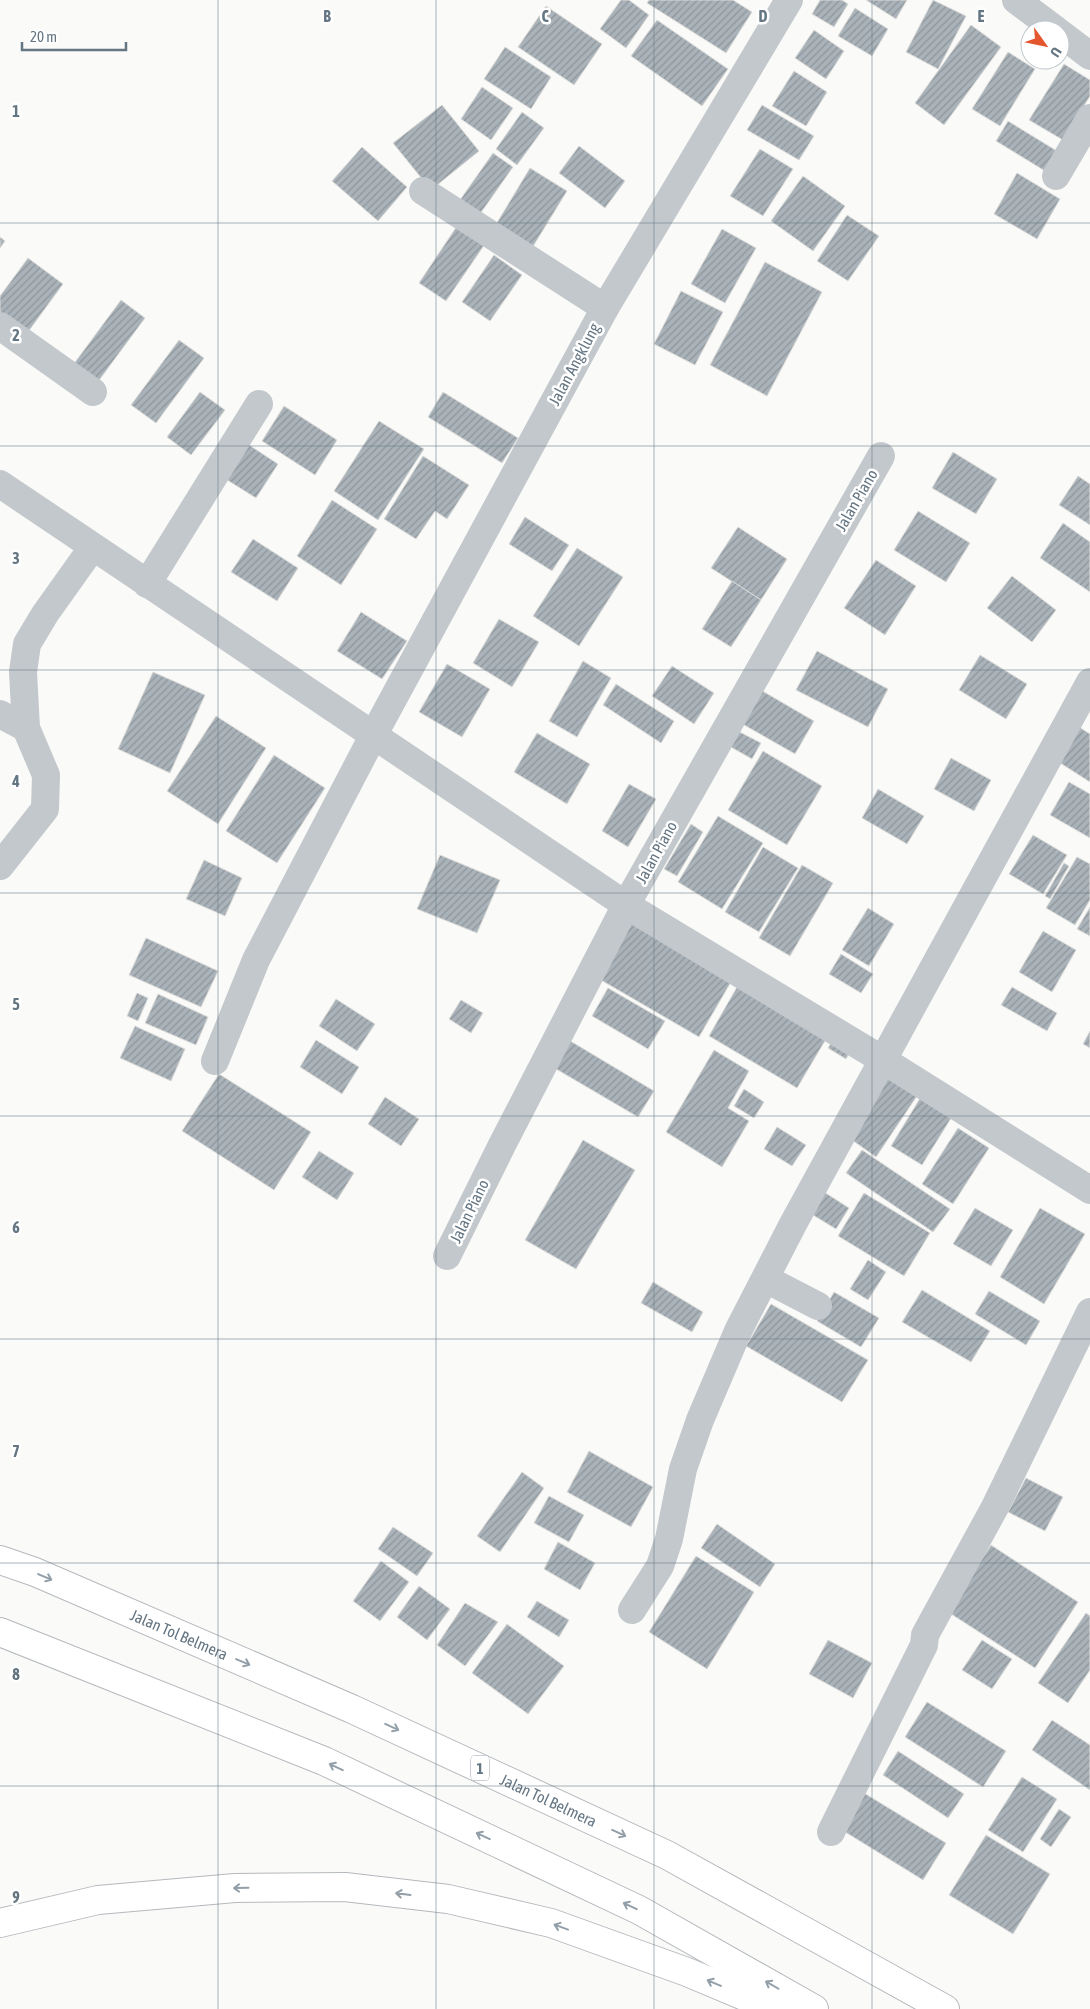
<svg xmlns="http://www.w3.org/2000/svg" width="1090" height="2009" font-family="'Asap Condensed',sans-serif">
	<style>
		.building { fill: url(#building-hatch); stroke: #dcdcda }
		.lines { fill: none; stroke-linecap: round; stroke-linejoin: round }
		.highway-casing { stroke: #b4b9bd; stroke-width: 30 }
		.minor { stroke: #c3c8cc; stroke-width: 28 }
		.highway { stroke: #fff; stroke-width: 28 }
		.oneway { stroke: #939fa8 }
		.grid { fill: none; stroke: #657683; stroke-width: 1; stroke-opacity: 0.55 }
		.labels { text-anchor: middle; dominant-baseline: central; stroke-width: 5; stroke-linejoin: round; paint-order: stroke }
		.shield { fill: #fff; stroke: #939fa8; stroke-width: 1 }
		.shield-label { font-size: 15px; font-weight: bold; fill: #657683 }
		.street-label { font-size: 16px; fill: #657683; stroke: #fff }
		.grid-label { font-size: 16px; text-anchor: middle; font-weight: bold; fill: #657683; stroke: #fff; stroke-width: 5; stroke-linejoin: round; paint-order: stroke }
	</style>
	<defs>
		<pattern id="building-hatch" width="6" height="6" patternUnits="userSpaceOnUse" patternTransform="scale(1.25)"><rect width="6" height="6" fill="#aab3b9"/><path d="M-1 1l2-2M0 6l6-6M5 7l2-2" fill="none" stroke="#8e969c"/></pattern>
	</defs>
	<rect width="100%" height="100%" fill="#fafaf8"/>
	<g class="building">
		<path d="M621,0H629L649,15L626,48L600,29Z"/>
		<path d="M649,0H733L752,12L726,53L647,3Z"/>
		<path d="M820,0H842L848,4L834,27L812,14Z"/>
		<path d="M866,0H907L896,19Z"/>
		<path d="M933,0L966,16L938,69L906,52Z"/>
		<path d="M546,6L602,44L574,85L518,47Z"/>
		<path d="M855,8L888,29L872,56L838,36Z"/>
		<path d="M657,20L728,69L702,106L631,56Z"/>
		<path d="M971,25L1001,47L944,125L915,103Z"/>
		<path d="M814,30L844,51L826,79L795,58Z"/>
		<path d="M505,47L551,77L531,109L484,79Z"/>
		<path d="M1008,52L1035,69L1000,126L972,109Z"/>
		<path d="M1064,64L1090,80V96L1063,140L1029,120Z"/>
		<path d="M794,71L827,92L806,126L772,106Z"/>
		<path d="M482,87L513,108L491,140L461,119Z"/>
		<path d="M442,105L479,151L431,190L393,143Z"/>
		<path d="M762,105L814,136L799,160L747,130Z"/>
		<path d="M522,112L544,128L517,165L496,149Z"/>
		<path d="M1008,121L1057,151L1045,171L996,141Z"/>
		<path d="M579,146L625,181L605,208L559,173Z"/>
		<path d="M362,147L407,187L378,221L332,181Z"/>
		<path d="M760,149L793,169L763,216L730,196Z"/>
		<path d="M493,153L513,167L480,214L460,200Z"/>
		<path d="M530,168L567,191L532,248L495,226Z"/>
		<path d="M1017,173L1060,199L1037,239L994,214Z"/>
		<path d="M803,176L845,206L813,251L771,221Z"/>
		<path d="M847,215L879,236L848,281L817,261Z"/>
		<path d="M457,226L485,244L446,301L419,283Z"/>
		<path d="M722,229L756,248L725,303L691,284Z"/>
		<path d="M0,237L5,241L0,248Z"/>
		<path d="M494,255L522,275L490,321L462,302Z"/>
		<path d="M28,258L63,284L25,336L0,318V296Z"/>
		<path d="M765,262L822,292L767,396L710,365Z"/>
		<path d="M681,291L723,312L695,365L654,344Z"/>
		<path d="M121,300L145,318L97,383L73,365Z"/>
		<path d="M179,340L204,358L156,423L131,405Z"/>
		<path d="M200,392L225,410L191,455L167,437Z"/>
		<path d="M443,392L518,438L502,463L428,417Z"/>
		<path d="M284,406L337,440L315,475L262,441Z"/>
		<path d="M379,421L424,449L378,520L334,491Z"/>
		<path d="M246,443L278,464L256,498L224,478Z"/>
		<path d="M953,452L997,479L976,514L932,488Z"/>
		<path d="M423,456L469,485L447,519L435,511L416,539L384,519Z"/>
		<path d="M1078,476L1090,484V525L1059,505Z"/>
		<path d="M332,500L377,529L341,585L297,556Z"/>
		<path d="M918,511L970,543L946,582L894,550Z"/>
		<path d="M525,517L569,545L552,571L509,544Z"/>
		<path d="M1063,523L1090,542V592L1040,558Z"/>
		<path d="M738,527L787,559L761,600L711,568Z"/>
		<path d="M253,539L298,568L277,601L231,572Z"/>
		<path d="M577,548L623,577L579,646L533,616Z"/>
		<path d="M876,560L916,586L885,635L844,608Z"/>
		<path d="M1012,576L1056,610L1032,642L987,608Z"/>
		<path d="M732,581L761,600L731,647L702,629Z"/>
		<path d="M361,612L407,641L382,679L337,651Z"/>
		<path d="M499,619L539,642L512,687L473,663Z"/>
		<path d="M817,651L888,689L868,727L796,690Z"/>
		<path d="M980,655L1027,684L1006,719L959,690Z"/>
		<path d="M583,661L611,678L577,737L549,721Z"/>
		<path d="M447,664L490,689L462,737L419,712Z"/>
		<path d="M672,666L714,693L694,724L652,696Z"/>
		<path d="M153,672L205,695L170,773L118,749Z"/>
		<path d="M616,684L674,721L661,743L603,705Z"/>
		<path d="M759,689L814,721L795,754L739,722Z"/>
		<path d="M216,716L266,748L218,824L167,791Z"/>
		<path d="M1079,727L1090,734V782L1057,761Z"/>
		<path d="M732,728L761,743L752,759L722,742Z"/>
		<path d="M537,733L590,764L567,804L514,772Z"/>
		<path d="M763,751L822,786L787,845L728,810Z"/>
		<path d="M274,755L325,788L277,863L226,831Z"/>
		<path d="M951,758L991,780L974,811L934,789Z"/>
		<path d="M1069,782L1090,794V838L1050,815Z"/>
		<path d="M629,784L656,799L628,847L602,831Z"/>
		<path d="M878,789L924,816L907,844L862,818Z"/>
		<path d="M718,816L763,843L722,909L678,882Z"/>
		<path d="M691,824L703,832L677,876L664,869Z"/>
		<path d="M1033,835L1067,855L1043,894L1009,874Z"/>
		<path d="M763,847L798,868L759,932L725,912Z"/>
		<path d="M440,855L500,880L477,933L417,909Z"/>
		<path d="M1077,857L1090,864V900L1075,925L1046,908Z"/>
		<path d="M204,860L242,878L225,916L186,899Z"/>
		<path d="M1064,863L1069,866L1050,899L1045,896Z"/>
		<path d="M802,865L833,883L790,956L759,938Z"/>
		<path d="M1090,907V936L1077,929Z"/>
		<path d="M868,908L894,924L869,966L842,950Z"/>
		<path d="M632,915L735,975L699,1037L594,976Z"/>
		<path d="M1043,931L1076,950L1052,992L1019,972Z"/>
		<path d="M146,938L218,971L201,1007L129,975Z"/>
		<path d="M841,954L873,974L861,993L829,974Z"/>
		<path d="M737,987L826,1039L797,1088L709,1036Z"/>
		<path d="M1012,987L1057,1013L1047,1031L1001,1005Z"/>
		<path d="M608,988L665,1021L648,1049L592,1016Z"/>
		<path d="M137,993L148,998L138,1021L127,1016Z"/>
		<path d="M158,994L208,1017L196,1045L145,1023Z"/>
		<path d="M336,999L375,1024L357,1051L319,1026Z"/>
		<path d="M461,1000L483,1013L471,1033L449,1019Z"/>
		<path d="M135,1026L185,1049L171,1081L120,1058Z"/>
		<path d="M1090,1031V1048L1083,1044Z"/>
		<path d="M835,1037L852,1047L846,1059L828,1048Z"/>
		<path d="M567,1039L654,1091L638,1117L551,1066Z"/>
		<path d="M316,1040L359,1067L342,1094L300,1067Z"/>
		<path d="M714,1050L749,1071L728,1108L749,1121L722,1167L666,1132Z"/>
		<path d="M219,1074L311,1132L274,1190L182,1131Z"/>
		<path d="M886,1075L917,1096L876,1157L845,1135Z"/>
		<path d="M744,1089L764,1102L754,1118L734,1106Z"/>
		<path d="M922,1095L953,1115L922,1165L891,1146Z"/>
		<path d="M385,1097L419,1119L401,1146L368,1124Z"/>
		<path d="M777,1127L806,1145L792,1166L764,1149Z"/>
		<path d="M958,1128L989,1148L953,1204L922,1184Z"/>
		<path d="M583,1140L635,1170L576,1269L525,1240Z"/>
		<path d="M862,1150L950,1209L933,1232L846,1173Z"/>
		<path d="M319,1151L354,1173L337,1200L302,1177Z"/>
		<path d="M821,1190L849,1208L836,1229L808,1212Z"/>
		<path d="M864,1193L930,1233L904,1276L838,1236Z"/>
		<path d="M975,1208L1013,1230L991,1266L953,1244Z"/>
		<path d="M1040,1208L1085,1234L1044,1304L1000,1277Z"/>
		<path d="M868,1260L886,1272L868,1300L850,1289Z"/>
		<path d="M653,1282L703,1312L692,1332L641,1303Z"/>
		<path d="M922,1290L990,1331L971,1362L902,1322Z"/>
		<path d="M989,1291L1040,1321L1026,1345L975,1314Z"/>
		<path d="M834,1292L879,1318L861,1347L817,1321Z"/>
		<path d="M771,1304L868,1360L842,1402L746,1346Z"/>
		<path d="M589,1451L653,1487L631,1527L567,1492Z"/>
		<path d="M522,1472L544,1488L500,1552L477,1536Z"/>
		<path d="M1026,1478L1063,1497L1045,1531L1008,1512Z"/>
		<path d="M549,1496L584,1515L569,1542L534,1523Z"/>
		<path d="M717,1524L775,1564L760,1587L701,1548Z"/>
		<path d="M393,1527L433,1553L417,1576L378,1549Z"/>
		<path d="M558,1542L595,1563L580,1590L544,1569Z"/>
		<path d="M991,1545L1078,1602L1035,1668L948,1612Z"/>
		<path d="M696,1556L754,1592L707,1669L649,1632Z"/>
		<path d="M381,1561L409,1582L380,1621L353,1601Z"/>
		<path d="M419,1586L450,1609L427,1640L397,1617Z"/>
		<path d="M537,1601L569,1620L559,1637L527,1617Z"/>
		<path d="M465,1603L498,1622L465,1666L437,1645Z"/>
		<path d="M1086,1613L1090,1616V1670L1068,1703L1038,1683Z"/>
		<path d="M507,1624L564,1666L528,1714L472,1673Z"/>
		<path d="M828,1640L872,1663L853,1698L809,1674Z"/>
		<path d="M982,1640L1012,1659L992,1689L962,1670Z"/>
		<path d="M927,1702L1006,1751L983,1787L905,1737Z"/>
		<path d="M1052,1720L1090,1745V1790L1032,1750Z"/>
		<path d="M898,1751L964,1794L948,1818L883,1775Z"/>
		<path d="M1022,1777L1057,1799L1023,1852L988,1830Z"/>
		<path d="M864,1793L946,1843L923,1880L842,1830Z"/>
		<path d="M1059,1809L1071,1817L1051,1847L1040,1839Z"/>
		<path d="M986,1835L1050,1874L1013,1934L949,1895Z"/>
	</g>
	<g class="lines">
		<g class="highway-casing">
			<g id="highway">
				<path id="s1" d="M0,1560L35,1572L352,1709L667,1855L945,2009"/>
				<path d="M0,1632L324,1761L639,1910L814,2009"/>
				<path d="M0,1923L98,1900L235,1888L345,1887L448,1899L551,1923L687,1972L775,2009"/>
			</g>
		</g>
		<g class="minor">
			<path d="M1016,0L1056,30"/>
			<path d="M1060,33L1090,56"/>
			<path d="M1056,176L1090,118"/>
			<path d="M423,191L605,308"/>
			<path d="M0,326L93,392"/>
			<path d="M0,484L626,905L883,1060L1090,1190"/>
			<path d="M147,584L259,404"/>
			<path d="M0,714L26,728L46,775L45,809L0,866"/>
			<path d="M26,728L23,672L27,644L45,614L92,548"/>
			<path d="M215,1061L256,960L373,736L605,308L789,0"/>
			<path d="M447,1256L502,1145L626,905L881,456"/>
			<path d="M766,1279L818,1306"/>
			<path d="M632,1610L660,1566L669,1539L683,1469L700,1420L738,1331L793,1224L1090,682"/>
			<path d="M831,1832L924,1645L925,1635L995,1507L1090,1312"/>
		</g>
		<use href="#highway" class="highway"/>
	</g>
	<defs><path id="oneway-shaft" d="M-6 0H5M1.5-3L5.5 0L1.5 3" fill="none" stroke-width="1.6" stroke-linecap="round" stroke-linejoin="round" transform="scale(1.25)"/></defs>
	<g class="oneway">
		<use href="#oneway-shaft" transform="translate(45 1577) rotate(23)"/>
		<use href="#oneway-shaft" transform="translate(243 1662) rotate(23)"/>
		<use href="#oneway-shaft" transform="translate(392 1727) rotate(25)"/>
		<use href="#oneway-shaft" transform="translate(336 1767) rotate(-155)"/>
		<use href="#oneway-shaft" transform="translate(619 1833) rotate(25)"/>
		<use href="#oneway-shaft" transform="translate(483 1836) rotate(-155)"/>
		<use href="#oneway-shaft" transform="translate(241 1888) rotate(179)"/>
		<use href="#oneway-shaft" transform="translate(403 1894) rotate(-173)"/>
		<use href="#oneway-shaft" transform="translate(630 1906) rotate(-155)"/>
		<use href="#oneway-shaft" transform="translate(561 1927) rotate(-160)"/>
		<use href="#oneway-shaft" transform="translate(714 1983) rotate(-157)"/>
		<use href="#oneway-shaft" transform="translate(772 1985) rotate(-150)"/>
	</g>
	<path class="grid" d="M218,0V2009M436,0V2009M654,0V2009M872,0V2009M0,223H1090M0,446H1090M0,670H1090M0,893H1090M0,1116H1090M0,1339H1090M0,1563H1090M0,1786H1090"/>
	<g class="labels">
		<rect class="shield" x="471" y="1755.5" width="18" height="25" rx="4"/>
		<g class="shield-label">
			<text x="480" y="1768">1</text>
		</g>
		<g class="street-label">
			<text transform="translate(574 364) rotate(-62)">Jalan Angklung</text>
			<text transform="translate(856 500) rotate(-60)">Jalan Piano</text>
			<text transform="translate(656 852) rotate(-61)">Jalan Piano</text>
			<text transform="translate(469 1211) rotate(-64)">Jalan Piano</text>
			<text stroke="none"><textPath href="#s1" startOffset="194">Jalan Tol Belmera</textPath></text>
			<text stroke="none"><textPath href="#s1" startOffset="599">Jalan Tol Belmera</textPath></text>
		</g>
	</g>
	<g class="grid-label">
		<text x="327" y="22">B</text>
		<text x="545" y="22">C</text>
		<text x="763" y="22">D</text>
		<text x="981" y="22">E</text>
		<text x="16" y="117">1</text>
		<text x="16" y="341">2</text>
		<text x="16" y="564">3</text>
		<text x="16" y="787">4</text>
		<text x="16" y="1010">5</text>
		<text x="16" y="1233">6</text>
		<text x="16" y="1457">7</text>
		<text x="16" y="1680">8</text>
		<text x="16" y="1903">9</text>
	</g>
	<g transform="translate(1045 45) rotate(123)"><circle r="24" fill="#ffffff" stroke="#c1c8cd"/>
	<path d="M0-4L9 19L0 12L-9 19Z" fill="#e4572e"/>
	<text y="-8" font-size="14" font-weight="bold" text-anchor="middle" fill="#657683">U</text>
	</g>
	<path d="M22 42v8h104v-8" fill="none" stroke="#657683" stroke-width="2.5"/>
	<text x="30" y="42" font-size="15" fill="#657683" stroke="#ffffff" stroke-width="4" paint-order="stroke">20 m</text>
</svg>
